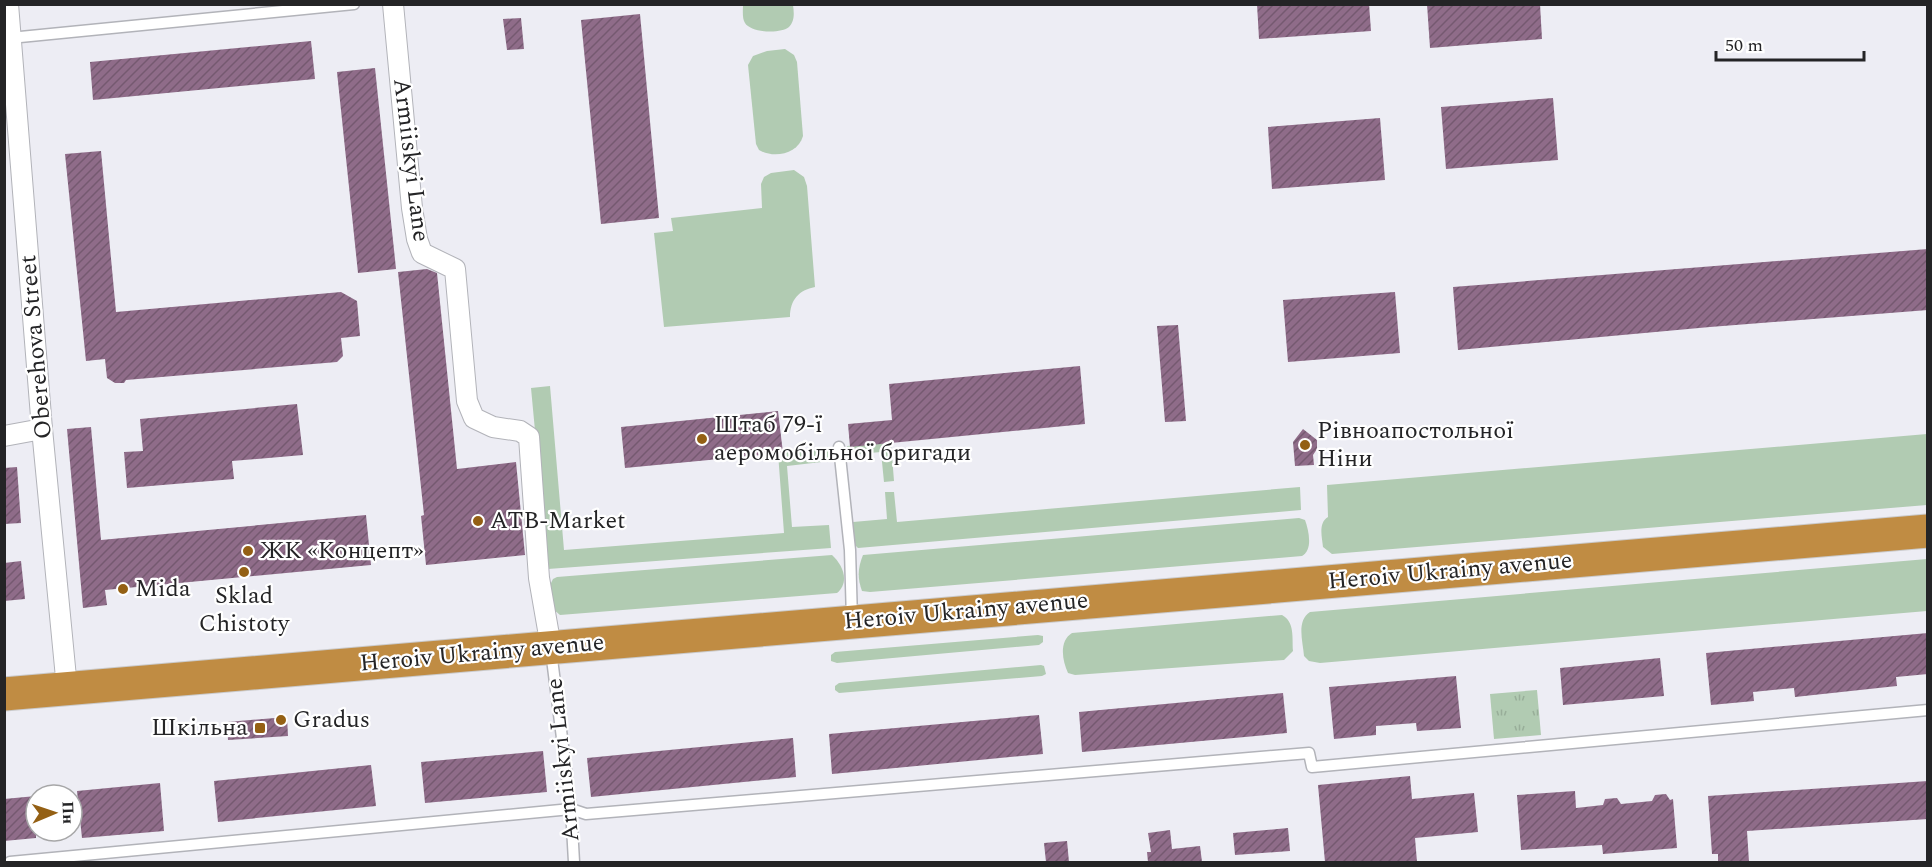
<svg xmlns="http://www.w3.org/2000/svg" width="1932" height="867" font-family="Spectral,serif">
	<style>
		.grass { fill: #b1cbb2 }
		.park { fill: url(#park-tufts) }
		.building { fill: url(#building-hatch) }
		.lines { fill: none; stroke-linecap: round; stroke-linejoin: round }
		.lane-casing { stroke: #b2b3b9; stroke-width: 13 }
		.street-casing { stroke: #b2b3b9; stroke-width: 22 }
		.highway-casing { stroke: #cacacb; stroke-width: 35 }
		.lane { stroke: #fff; stroke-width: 10 }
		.street { stroke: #fff; stroke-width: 20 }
		.highway { stroke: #c08c43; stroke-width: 33 }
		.poi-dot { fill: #946014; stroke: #fff; stroke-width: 2 }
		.labels { text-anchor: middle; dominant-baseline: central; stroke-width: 4.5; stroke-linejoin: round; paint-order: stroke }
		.street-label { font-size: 24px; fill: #242426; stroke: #fff }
		.poi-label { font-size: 24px; fill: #242426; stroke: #fff; text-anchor: start }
	</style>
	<defs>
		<pattern id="park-tufts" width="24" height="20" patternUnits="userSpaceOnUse" patternTransform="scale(1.5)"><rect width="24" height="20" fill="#b1cbb2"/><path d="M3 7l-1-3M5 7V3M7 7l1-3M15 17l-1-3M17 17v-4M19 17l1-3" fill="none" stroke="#98ae99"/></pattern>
		<pattern id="building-hatch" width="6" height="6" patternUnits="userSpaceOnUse" patternTransform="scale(1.5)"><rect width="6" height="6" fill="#8f6c89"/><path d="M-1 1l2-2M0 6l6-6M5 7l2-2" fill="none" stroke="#755970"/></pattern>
	</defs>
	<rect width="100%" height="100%" fill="#ededf4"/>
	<g class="grass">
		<path d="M743,5H793C794,12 795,21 789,27C781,34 751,33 745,23C742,19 743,10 743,5Z"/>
		<path d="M785,49L794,55L797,62L803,136C798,154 774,159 759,150L756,144L748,65L753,56L767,51Z"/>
		<path d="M794,170L804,177L807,186L815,287C799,290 790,300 790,317L664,327L654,233L673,231L671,218L762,208L761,184L764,177L771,173Z"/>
		<path d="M550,386L564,550L784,533L778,453L829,448L830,461L787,466L792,527L829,525L831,548L548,569L531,388Z"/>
		<path d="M1927,434V505L1332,554L1323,547C1322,537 1318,523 1328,517L1327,485Z"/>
		<path d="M891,443L894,481L884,482L881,452L847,455V446Z"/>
		<path d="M1300,487L1301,510L858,548L855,545L853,522L887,519L885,492H894L897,522Z"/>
		<path d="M1299,518L1305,520C1309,531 1313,550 1302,556L870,592L862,591C857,578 858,567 863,555Z"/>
		<path d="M832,555C843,565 850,582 837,593L560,615L553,609L550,585L553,579L557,577Z"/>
		<path d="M1927,559V611L1320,663L1309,661L1304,656C1303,642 1296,621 1310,612Z"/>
		<path d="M1282,615C1295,622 1292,638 1293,651L1284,660L1075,675L1068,673C1062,660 1059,641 1072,633Z"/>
		<path d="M1038,635L1043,636V642L1039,645L837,663L831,661V655L835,652Z"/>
		<path d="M1041,665L1044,666L1046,674L1042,676L839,693L835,690V686L839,683Z"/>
	</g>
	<path class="park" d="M1537,690L1541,735L1494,739L1490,694Z"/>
	<g class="building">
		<path d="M1257,4H1369L1371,31L1259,39Z"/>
		<path d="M1427,4H1540L1542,39L1430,48Z"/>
		<path d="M640,14L659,218L601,224L581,20Z"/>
		<path d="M521,18L524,49L507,50L503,19Z"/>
		<path d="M311,41L315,79L93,100L90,62Z"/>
		<path d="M375,68L396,269L358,273L337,72Z"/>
		<path d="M1553,98L1558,160L1446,169L1441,107Z"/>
		<path d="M1380,118L1385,180L1272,189L1268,127Z"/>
		<path d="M101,151L116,312L341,292L357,301L360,336L341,338L343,356L337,362L126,380L124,383H115L107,378L105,359L86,361L65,154Z"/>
		<path d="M1928,249V310L1710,327L1458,350L1453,287Z"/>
		<path d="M427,269L437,273L457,469L516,462L525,555L426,565L421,516L424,515L398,272Z"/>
		<path d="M1395,292L1400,353L1288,362L1283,300Z"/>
		<path d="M1178,325L1186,421L1165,422L1157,326Z"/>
		<path d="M1080,366L1085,424L850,447L848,424L892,420L889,384Z"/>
		<path d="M297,404L303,455L232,461L234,479L127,488L124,452L143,451L140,419Z"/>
		<path d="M778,411L783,453L625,468L621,427Z"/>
		<path d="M91,427L101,540L366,515L371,565L105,590L107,605L83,608L67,429Z"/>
		<path d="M1303,429L1317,440V449L1313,455L1314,465L1295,466L1293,442Z"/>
		<path d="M17,467L21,523L4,524V468Z"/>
		<path d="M21,561L25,599L4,601V563Z"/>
		<path d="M1928,633V674L1896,677L1897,686L1795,697L1794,688L1753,692L1754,701L1711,705L1706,653Z"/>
		<path d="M1660,658L1664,696L1563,705L1560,668Z"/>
		<path d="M1456,676L1461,728L1417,731L1416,723L1376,726V735L1334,739L1329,687Z"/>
		<path d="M1283,693L1287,733L1082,752L1079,712Z"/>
		<path d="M1039,715L1043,754L832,774L829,734Z"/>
		<path d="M287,717L288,736L228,740L227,722Z"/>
		<path d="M793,738L796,777L591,797L587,758Z"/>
		<path d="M543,751L547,792L425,803L421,762Z"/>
		<path d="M371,765L376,806L218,822L214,781Z"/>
		<path d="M1410,776L1412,799L1474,793L1478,832L1415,838L1417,862H1325L1318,785Z"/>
		<path d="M1928,781V819L1747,831L1749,862H1718V854H1712L1708,796Z"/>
		<path d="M160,783L164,831L82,838L77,791Z"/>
		<path d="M1575,791L1576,808L1603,805L1605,799L1617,798L1621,804L1652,801L1655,795L1666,794L1670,800L1673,799L1677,848L1603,854L1602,845L1521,850L1517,795Z"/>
		<path d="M36,796V838L4,841V799Z"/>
		<path d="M1288,828L1290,851L1235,855L1233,833Z"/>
		<path d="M1170,830L1172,849L1200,846L1202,862H1148L1147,852H1151L1148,833Z"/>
		<path d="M1067,841L1069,862H1046L1044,843Z"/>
	</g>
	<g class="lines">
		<g class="lane-casing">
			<g id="lane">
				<path d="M10,38L354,4"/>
				<path d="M839,447L850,550L852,620"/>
				<path d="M551,651L571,809L574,862"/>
				<path d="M10,862L571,809L586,814L1309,753L1312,767L1928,710"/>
			</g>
		</g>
		<g class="street-casing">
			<g id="street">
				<path d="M8,4L42,429L67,688"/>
				<path d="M393,4L412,208L417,239L422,253L455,269L467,401L474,418L493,427L520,431L529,437L539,578L551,647"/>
				<path d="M4,436L42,429"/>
			</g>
		</g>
		<g class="highway-casing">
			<path id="highway" d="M4,694L1928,531"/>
		</g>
		<use href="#lane" class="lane"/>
		<use href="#street" class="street"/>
		<use href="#highway" class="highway"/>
	</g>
	<g class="poi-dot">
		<circle cx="702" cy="439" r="6"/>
		<circle cx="1305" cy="445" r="6"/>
		<circle cx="478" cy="521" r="6"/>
		<circle cx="248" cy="551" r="6"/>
		<circle cx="244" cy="572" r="6"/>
		<circle cx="123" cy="589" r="6"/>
		<circle cx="281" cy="720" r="6"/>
		<rect x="254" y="722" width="12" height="12" rx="3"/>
	</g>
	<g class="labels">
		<g class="street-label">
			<text transform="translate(411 160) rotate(83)">Armiiskyi Lane</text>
			<text transform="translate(36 347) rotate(-95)">Oberehova Street</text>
			<text transform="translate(1450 571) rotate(-5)">Heroiv Ukrainy avenue</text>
			<text transform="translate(966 611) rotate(-5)">Heroiv Ukrainy avenue</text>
			<text transform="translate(482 653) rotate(-5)">Heroiv Ukrainy avenue</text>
			<text transform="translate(563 760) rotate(-96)">Armiiskyi Lane</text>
		</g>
		<g class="poi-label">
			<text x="714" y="425">Штаб 79-ї<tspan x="714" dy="28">аеромобільної бригади</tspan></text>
			<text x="1317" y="431">Рівноапостольної<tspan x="1317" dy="28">Ніни</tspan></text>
			<text x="490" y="521">ATB-Market</text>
			<text x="260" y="551">ЖК «Концепт»</text>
			<text x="135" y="589">Mida</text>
			<text x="244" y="596" text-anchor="middle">Sklad<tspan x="244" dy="28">Chistoty</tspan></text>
			<text x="293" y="720">Gradus</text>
			<text x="248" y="728" text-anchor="end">Шкільна</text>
		</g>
	</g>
	<rect width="1932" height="867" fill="none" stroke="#242426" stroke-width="12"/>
	<g transform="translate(54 813) rotate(88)"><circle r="28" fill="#ffffff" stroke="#a7a7a8" stroke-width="1.5"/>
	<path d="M0-4.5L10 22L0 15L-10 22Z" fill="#946014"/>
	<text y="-9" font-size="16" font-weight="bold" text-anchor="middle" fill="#242426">Пн</text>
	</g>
	<path d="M1716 51v9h148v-9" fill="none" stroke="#242426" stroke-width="3"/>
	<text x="1725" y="51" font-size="18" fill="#242426" stroke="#ffffff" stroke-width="4.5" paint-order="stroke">50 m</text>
</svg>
